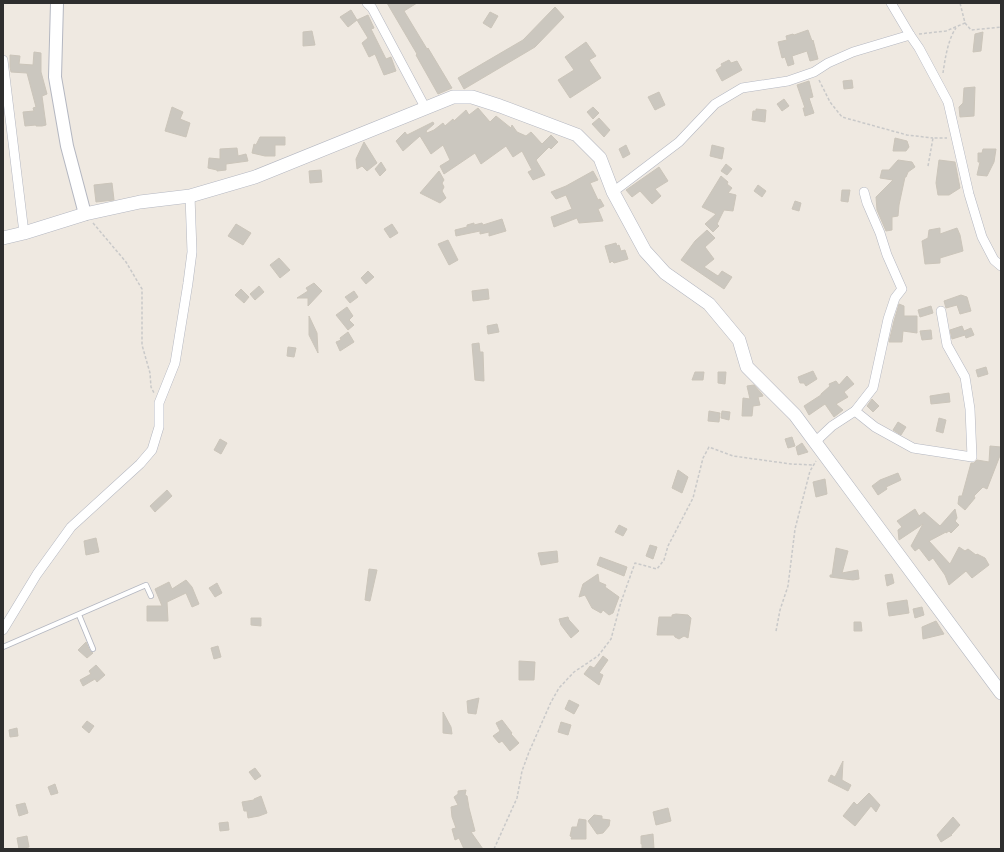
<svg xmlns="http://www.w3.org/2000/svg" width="1004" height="852" font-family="Quicksand,sans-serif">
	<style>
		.building { fill: #cbc7bf; stroke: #cbc5ba }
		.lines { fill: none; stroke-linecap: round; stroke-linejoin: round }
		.service-casing { stroke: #b4b7c1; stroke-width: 6 }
		.minor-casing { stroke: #b4b7c1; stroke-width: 10 }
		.tertiary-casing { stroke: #b4b7c1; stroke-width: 14 }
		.secondary-casing { stroke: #b4b7c1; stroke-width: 14 }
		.path { stroke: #c9c9c9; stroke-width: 1.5; stroke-dasharray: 3 2; stroke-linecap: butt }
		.service { stroke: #fff; stroke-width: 4.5 }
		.minor { stroke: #fff; stroke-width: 9 }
		.tertiary { stroke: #fff; stroke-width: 12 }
		.secondary { stroke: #fff; stroke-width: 13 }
	</style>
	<rect width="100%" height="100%" fill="#efe9e1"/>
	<g class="building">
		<path d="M387,3H417L404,11L427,49L428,48L452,88L438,94L416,55L417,54Z"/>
		<path d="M555,7L564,17L535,47L464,89L458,78L523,40Z"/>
		<path d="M351,10L357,20L348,27L340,17Z"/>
		<path d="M490,12L498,16L491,28L483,23Z"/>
		<path d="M368,15L374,28L371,29L386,59L391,57L396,71L384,75L375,54L369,57L362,43L368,38L357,20Z"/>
		<path d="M808,30L812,41L813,40L818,59L810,61L807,51L792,56L794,64L788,66L785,57L782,58L778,42L787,40L786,36L793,34L794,35Z"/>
		<path d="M312,31L315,45L303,46V32Z"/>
		<path d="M983,32L981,51L973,52L975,34Z"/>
		<path d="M586,42L596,56L589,60L601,78L570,98L558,80L574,70L565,57Z"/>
		<path d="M34,52L41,53V72L47,94L42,96L46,125L42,126H36V125L25,126L23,112L34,111L33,108L36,107L27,73L11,72L10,67V55L20,56L19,64L33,65Z"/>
		<path d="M729,60L731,63L737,61L742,70L722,81L716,70L722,66L721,64Z"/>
		<path d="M852,80L853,88L844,89L843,81Z"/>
		<path d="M809,81L813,97L809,98L814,113L805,116L803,108H805L797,85Z"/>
		<path d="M975,87L974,116L960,117L959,107L963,103L964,88Z"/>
		<path d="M659,92L665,105L655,110L648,97Z"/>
		<path d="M784,99L789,106L782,111L777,104Z"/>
		<path d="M172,107L183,112L180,119L190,123L186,137L165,131Z"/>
		<path d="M593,107L599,113L593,119L587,112Z"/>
		<path d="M478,108L490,122L496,116L511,128L512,125L517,132L526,136L531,132L542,144L551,135L558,142L551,149L549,147L536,160L545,175L533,180L528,172L532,170L522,151L513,157L506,146L481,164L475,153L444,174L440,166L450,160L443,145L431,154L420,136L403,151L396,141L405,132L407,135L433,122L434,124L426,131L427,133L434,130L443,123L445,126L453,119L454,121L466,110L469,115Z"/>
		<path d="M756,109L766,110L765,122L752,120L753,111H756Z"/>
		<path d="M599,118L610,130L604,137L592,124Z"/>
		<path d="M260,137H285V145H275V156H265L252,153L254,144L256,145Z"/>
		<path d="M895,138L907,141L909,147L906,151H893Z"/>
		<path d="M364,142L377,163L367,171L362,166L357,169L356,159Z"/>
		<path d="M626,145L630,154L623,158L619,149Z"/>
		<path d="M712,145L724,148L722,159L710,156Z"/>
		<path d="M237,148L238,156L246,154L248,161L226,164V170L217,171V170L208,168L209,158L220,159V149Z"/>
		<path d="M983,149H996L994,162L987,176L977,175L980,162H978V153H982Z"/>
		<path d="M898,160L912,162L915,167L908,172L906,177H905L899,205L898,216L892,217V230L886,231L877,210L876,197L893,180L880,178L882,170H889Z"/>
		<path d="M939,160L955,162L960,188L949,195H938L936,183Z"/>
		<path d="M381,162L386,170L380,176L375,169Z"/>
		<path d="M726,164L732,169L727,175L721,171Z"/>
		<path d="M659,167L668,181L655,189L661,196L652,204L640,191L632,197L626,190Z"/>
		<path d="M321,170L322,182L310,183L309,171Z"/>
		<path d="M439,171L444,180L442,183L444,187L442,191L446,198L440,203L420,193Z"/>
		<path d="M593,171L598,180L590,183L598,200L600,199L604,206L598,209L603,221L579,223L577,218L554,227L551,217L572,209L566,195L556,199L551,192L566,186Z"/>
		<path d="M721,176L728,182L727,184L732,188L728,193L736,195L733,211L724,210L717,224L719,226L713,232L705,224L716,214L702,207Z"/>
		<path d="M112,183L114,200L96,202L94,185Z"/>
		<path d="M758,185L766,191L762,197L754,191Z"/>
		<path d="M842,190H850L848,202L841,201Z"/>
		<path d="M795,201L801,203L799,211L792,209Z"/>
		<path d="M502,219L506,231L489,236V232L480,234V231L456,236L455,230L467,227V225L474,223V225L482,223L483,225Z"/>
		<path d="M236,224L251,233L243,245L228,236Z"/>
		<path d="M392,224L398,233L390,238L384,229Z"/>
		<path d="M940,228V234L957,228L960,235L963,251L940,258V263L925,264L922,241L928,238L929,230Z"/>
		<path d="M707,230L715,238L705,247L714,259L704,267L718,276L722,271L732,277L724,289L681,260L695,241Z"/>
		<path d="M448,240L458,260L449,265L438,244Z"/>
		<path d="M616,243L617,246L619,245L621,251L625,250L628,259L614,263L612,261L610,263L605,246Z"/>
		<path d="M279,258L290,270L280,278L270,265Z"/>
		<path d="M368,271L374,277L366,284L361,278Z"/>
		<path d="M314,283L322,291L308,306V298H297L308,291L306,288Z"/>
		<path d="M259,286L264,292L255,300L250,294Z"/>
		<path d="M241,289L249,297L244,303L235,295Z"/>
		<path d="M488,289L489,299L473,301L472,291Z"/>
		<path d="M354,291L358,297L350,303L345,297Z"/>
		<path d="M961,295L967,297L971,311L960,314L957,305L946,308L944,301Z"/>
		<path d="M899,304L904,306V316H917V333L903,331L902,342H889L894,321Z"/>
		<path d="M931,306L933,313L920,317L918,310Z"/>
		<path d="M347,307L353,316L349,320L354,325L348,330L336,315Z"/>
		<path d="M309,316L317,333L318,353L309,335Z"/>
		<path d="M497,324L499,332L488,334L487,326Z"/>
		<path d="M962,326L964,331L971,328L974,335L966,338L965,335L952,339L950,330Z"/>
		<path d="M931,330L932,339L922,340L920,331Z"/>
		<path d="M348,332L354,342L340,351L336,342L341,340L340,338Z"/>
		<path d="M479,343L480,352H483L484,381L475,380L472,344Z"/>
		<path d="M288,347L296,348L294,357L287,356Z"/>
		<path d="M986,367L988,374L978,377L976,370Z"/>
		<path d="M813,371L817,379L806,386L804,383H800L798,377Z"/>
		<path d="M695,372H704L703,380H692Z"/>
		<path d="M718,372H726L725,384L718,383Z"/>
		<path d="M847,376L854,384L844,392L848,397L836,404L843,410L834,417L825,404L809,415L804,406L821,395V394L830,386L829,384L836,381L839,385Z"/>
		<path d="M754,385L762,394L763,396L758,397L760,405L753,406L752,416H742L743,398L750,399L747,386Z"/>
		<path d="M949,393L950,402L931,404L930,396Z"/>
		<path d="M872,399L879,406L873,412L867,406Z"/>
		<path d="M709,411L720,413L719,422L708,421Z"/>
		<path d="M722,411L730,412L729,420L721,418Z"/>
		<path d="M939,418L946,420L943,433L936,431Z"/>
		<path d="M898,422L906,427L901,435L893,430Z"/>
		<path d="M792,437L795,446L788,448L785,439Z"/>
		<path d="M220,439L227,443L221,454L214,450Z"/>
		<path d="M802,443L808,452L798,455L796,447Z"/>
		<path d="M990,446L1001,447V453L987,489L983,487L974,496L975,498L965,510L958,504L959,496H962L971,463H974L977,460L989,462Z"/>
		<path d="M678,470L688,477L682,493L672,488Z"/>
		<path d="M898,473L901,480L886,487L887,489L878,495L872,486L880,480Z"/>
		<path d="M825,479L827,494L816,497L813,482Z"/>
		<path d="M167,490L172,496L155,512L150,506Z"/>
		<path d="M915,509L919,516L924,512L940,526L955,509L957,518L955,521L959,525L951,533L949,531L946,533V532L929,541L950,564L959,547L965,551L968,549L976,555L977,554L985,558L989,565L972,578L966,571L949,585L945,575L933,558L929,561L919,548L915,551L911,546L923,524L899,540L898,530L902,527L897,521Z"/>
		<path d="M619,525L627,529L623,536L615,532Z"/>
		<path d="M96,538L99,552L86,555L84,541Z"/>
		<path d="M650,545L657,547L653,559L646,556Z"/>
		<path d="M836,548L848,551L842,573L858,570L859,579L853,580L830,577V575H832Z"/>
		<path d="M557,551L558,562L541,565L538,553Z"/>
		<path d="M600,557L627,567L624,576L597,565Z"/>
		<path d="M369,569L377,570L370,601L365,600Z"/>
		<path d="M598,574L599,582L606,585L605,587L619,597L613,613L609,615L603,610L601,613L592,608L585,595L579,597L583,584Z"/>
		<path d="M892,574L894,583L887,586L885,575Z"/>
		<path d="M186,580L192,587L199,604L192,607L186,593L167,602L168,621H147V606H162L155,589L169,582L172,589Z"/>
		<path d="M217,583L222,593L215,597L209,588Z"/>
		<path d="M907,600L909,613L889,616L887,603Z"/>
		<path d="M922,607L924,615L915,618L913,609Z"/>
		<path d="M676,614L688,615L691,618L688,638L684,636L679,639L675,637L674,635H657L659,617H672V615Z"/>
		<path d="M568,617L569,620L579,631L571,638L561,625L559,619Z"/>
		<path d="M251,618H261V626L251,625Z"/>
		<path d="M936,621L944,634L923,639L922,627Z"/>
		<path d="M854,622H861L862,631H854Z"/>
		<path d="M86,642L90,651L93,653L87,658L78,650Z"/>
		<path d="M218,646L221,657L214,659L211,648Z"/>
		<path d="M603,656L608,660L599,673L603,675L599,685L584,674L590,666L594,668Z"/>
		<path d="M519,661L535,662L534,680H519Z"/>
		<path d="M96,665L105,675L97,682L95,679L83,686L80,680L91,674L89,671Z"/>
		<path d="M479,698L476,714L468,713L467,701Z"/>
		<path d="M569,700L579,705L574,714L565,709Z"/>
		<path d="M443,712L451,727L452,734L443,733Z"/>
		<path d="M502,720L512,733L511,734L519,743L510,751L502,741L499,743L493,736L500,731L496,723Z"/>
		<path d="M87,721L94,726L89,733L82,727Z"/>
		<path d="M561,722L571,725L568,735L558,732Z"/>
		<path d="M17,728L18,736L10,737L9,730Z"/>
		<path d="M843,761L842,780L851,785L848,791L828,781L831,775L835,777Z"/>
		<path d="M255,768L261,776L255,780L249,772Z"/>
		<path d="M55,784L58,793L51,795L48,787Z"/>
		<path d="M466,790L465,795L467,796L469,808L475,831L471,832L483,849H464L459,838L455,840L452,829L456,828L452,817L451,807L458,805L454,797L458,794V791Z"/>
		<path d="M869,793L880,805L876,812L871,806L855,826L843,816L854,802L857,805Z"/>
		<path d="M261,796L267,813L259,816L248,818L247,811H244L242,802L254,800V799Z"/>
		<path d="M25,803L28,813L19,816L16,805Z"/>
		<path d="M668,808L671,821L656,825L653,812Z"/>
		<path d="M594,815L602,816V819L610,820L609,826L603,833L597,834L588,821Z"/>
		<path d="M953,817L960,825L951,835H952L941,842L937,835Z"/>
		<path d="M579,819L586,820V839H571L572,837L570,836L572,827H577Z"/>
		<path d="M228,822L229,830L220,831L219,823Z"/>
		<path d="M653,834L654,849H642V844H641V836Z"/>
		<path d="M27,836L29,847L19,849L17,838Z"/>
	</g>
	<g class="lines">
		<g class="service-casing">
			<g id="service">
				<path d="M79,615L93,649"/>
				<path d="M3,647L146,585L151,596"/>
			</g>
		</g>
		<g class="minor-casing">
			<g id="minor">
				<path d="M367,3L372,8L426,109"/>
				<path d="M891,3L910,35L919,48L948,102L969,194L982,237L994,260L1001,266"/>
				<path d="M3,60L24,233"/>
				<path d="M613,192L679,142L715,104L742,88L788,81L814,72L828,63L853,52L910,35"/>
				<path d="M855,411L875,427L913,448L972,457L970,409L965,377L947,345L941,311"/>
				<path d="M815,442L832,426L855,411L873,388L888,319L895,298L902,289L887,255L880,233L867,203L864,192"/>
				<path d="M3,630L37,574L71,527L140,464L152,450L159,427V403L175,363L188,283L192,252L190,196"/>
			</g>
		</g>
		<g class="tertiary-casing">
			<path id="tertiary" d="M57,3L55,77L67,146L85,214"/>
		</g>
		<g class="secondary-casing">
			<path id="secondary" d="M3,238L24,233L85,214L140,202L190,196L255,177L453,97H472L500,106L577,135L600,158L613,192L645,251L665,273L709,304L739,340L747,367L795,415L1001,693"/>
		</g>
		<g class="path">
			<path d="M965,23L971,30L1001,27"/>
			<path d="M919,34L946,31L965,23L960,3"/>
			<path d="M943,73C945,59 948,39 956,28"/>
			<path d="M819,80L830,102L842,117L907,135L933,138"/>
			<path d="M928,166L933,138H947"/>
			<path d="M93,223L126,262L142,289V345L150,373L151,387L154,393"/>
			<path d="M776,631L780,610L788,586L795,529L810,471L816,461"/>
			<path d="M494,849L517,798L522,771L529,752L551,702L559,688L574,672L598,656L611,639L621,602L635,563L657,569L664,560L668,546L693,498L703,458L709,447L733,456L791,464L813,465"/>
		</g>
		<use href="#service" class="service"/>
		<use href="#minor" class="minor"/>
		<use href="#tertiary" class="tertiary"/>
		<use href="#secondary" class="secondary"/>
	</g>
	<rect width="1004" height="852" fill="none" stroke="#2e2e2e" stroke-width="8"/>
</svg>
